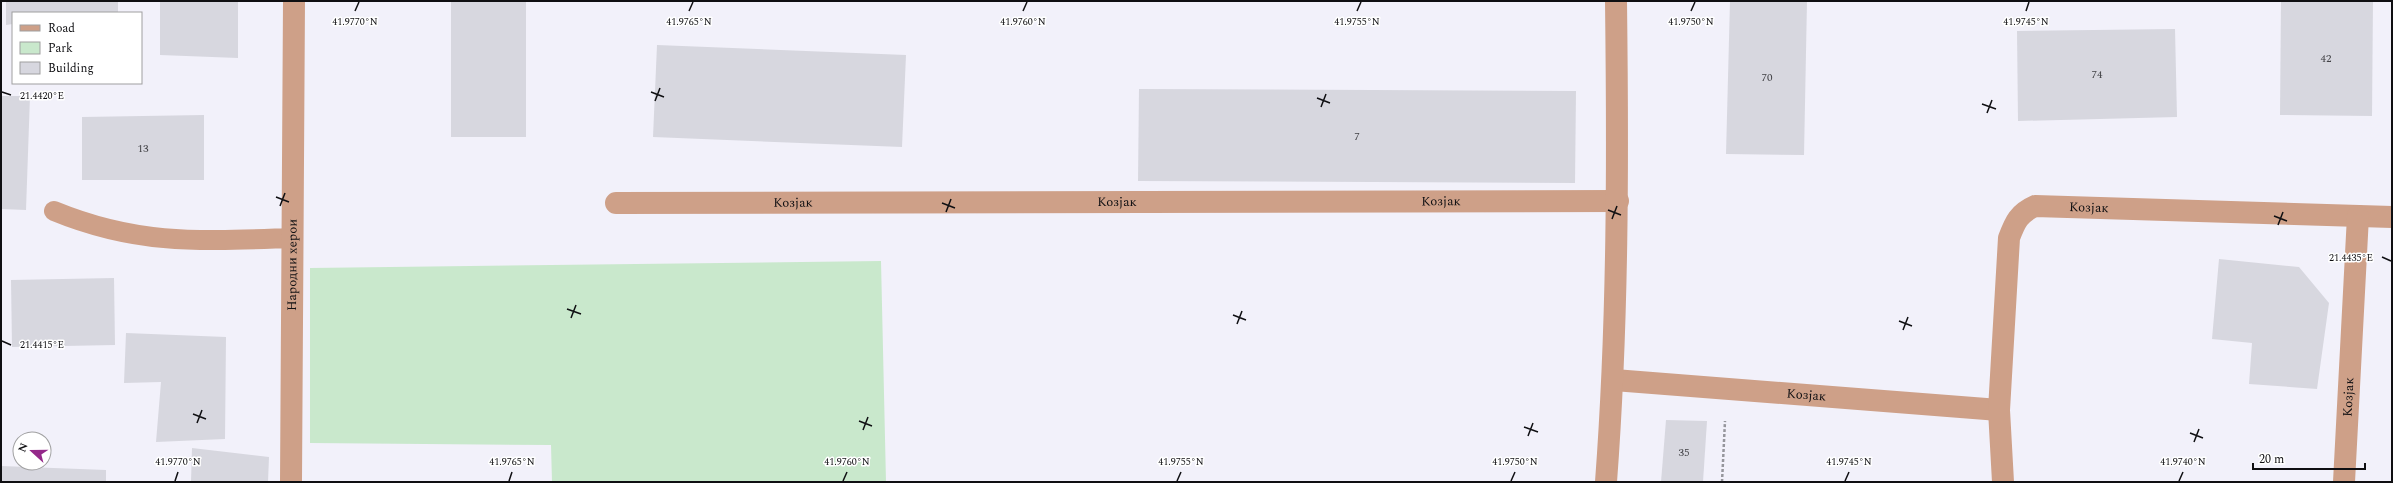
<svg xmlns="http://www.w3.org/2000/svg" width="2393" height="483" font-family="Spectral,serif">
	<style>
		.green { fill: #c9e8cc }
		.building { fill: #d7d7df }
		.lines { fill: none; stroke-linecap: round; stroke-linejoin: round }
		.path { stroke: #96969c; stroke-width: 2.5; stroke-dasharray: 3 2; stroke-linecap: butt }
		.service { stroke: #cea088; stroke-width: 20 }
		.minor { stroke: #cea088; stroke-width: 22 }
		.tertiary { stroke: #cea088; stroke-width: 22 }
		.ticks { fill: none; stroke: #0f0f12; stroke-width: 1.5 }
		.labels { text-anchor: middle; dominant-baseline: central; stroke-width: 3; stroke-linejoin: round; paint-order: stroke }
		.number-label { font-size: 11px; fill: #414145 }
		.street-label { font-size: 13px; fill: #0f0f12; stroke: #fff }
		.ticks-label { font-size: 10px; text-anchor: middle; fill: #0f0f12; stroke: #fff; stroke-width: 3; stroke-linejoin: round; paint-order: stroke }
	</style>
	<rect width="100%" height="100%" fill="#f2f1fa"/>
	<path class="green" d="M881,261L886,482H552L551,445L310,443V268Z"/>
	<g class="building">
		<path d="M6,1H118V13H13V24L6,25Z"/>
		<path d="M160,1H238V58L160,55Z"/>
		<rect x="451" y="1" width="75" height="136"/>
		<path d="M1730,1H1807L1804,155L1726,154Z"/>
		<path d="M2281,1H2373L2372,116L2280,115Z"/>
		<path d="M2175,29L2177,117L2018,121L2017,31Z"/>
		<path d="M657,45L906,55L902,147L653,137Z"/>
		<path d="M1139,89L1576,91L1575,183L1138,181Z"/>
		<path d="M1,96H30L26,210L1,209Z"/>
		<path d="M204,115V180H82V117Z"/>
		<path d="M2219,259L2299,267L2329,303L2317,389L2249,384L2252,343L2212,339Z"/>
		<path d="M114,278L115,345L12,347L11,280Z"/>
		<path d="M126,333L226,337L225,439L156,442L161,382L124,383Z"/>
		<path d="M1666,420L1707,421L1703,482H1661Z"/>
		<path d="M192,448L269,457L268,482H191Z"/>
		<path d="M1,466L106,470V482H1Z"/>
	</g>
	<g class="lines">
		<path class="path" d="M1722,482L1725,421"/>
		<path class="service" d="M54,211C139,246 203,241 293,238"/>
		<g class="minor">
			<path id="s1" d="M616,203L1618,201"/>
			<path id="s2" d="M1614,380L1999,410"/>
			<path d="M1606,482C1618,322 1618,162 1616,1"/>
			<path id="s3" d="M2003,482L1999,410L2009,238C2015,222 2019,213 2035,206L2392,217"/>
			<path id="s4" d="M2344,482L2358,216"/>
		</g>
		<path class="tertiary" id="s5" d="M291,482L294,1"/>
	</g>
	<path class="ticks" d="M355,11L359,2M689,11L693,2M1023,11L1027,2M1357,11L1361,2M1691,11L1695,2M2026,11L2029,2M2,92L11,95M651,92L664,97M1317,98L1330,103M655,101L660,88M1982,104L1996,109M1321,107L1326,94M1987,113L1992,100M276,197L289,202M942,203L955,208M280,206L285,193M1608,210L1621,215M946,212L951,199M2274,216L2287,221M1612,219L1617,206M2278,225L2283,212M2382,257L2391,261M567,309L581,314M1233,315L1246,320M571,318L576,305M1899,321L1912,326M1237,324L1242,311M1903,330L1908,317M2,341L11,345M193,414L206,419M859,421L872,426M197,423L202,410M1524,427L1538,432M863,430L868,417M2190,433L2203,438M1528,436L1533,423M2194,442L2199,429M175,481L178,472M509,481L512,472M843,481L847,472M1177,481L1181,472M1511,481L1515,472M1845,481L1849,472M2179,481L2183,472"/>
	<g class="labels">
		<g class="number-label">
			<text x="2326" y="58">42</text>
			<text x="2097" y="74">74</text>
			<text x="1767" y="77">70</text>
			<text x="1357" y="136">7</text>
			<text x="143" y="148">13</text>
			<text x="1684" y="452">35</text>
		</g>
		<g class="street-label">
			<text stroke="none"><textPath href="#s1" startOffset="825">Козјак</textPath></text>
			<text stroke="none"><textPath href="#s1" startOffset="501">Козјак</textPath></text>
			<text stroke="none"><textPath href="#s1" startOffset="177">Козјак</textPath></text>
			<text stroke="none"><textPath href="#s3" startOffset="341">Козјак</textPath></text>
			<text stroke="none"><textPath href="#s5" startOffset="217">Народни херои</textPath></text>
			<text stroke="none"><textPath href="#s2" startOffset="193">Козјак</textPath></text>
			<text stroke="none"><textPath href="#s4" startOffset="85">Козјак</textPath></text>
		</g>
	</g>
	<g class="ticks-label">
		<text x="1691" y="25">41.9750°N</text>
		<text x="355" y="25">41.9770°N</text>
		<text x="689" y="25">41.9765°N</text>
		<text x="1023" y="25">41.9760°N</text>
		<text x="1357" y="25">41.9755°N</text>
		<text x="2026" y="25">41.9745°N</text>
		<text x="42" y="99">21.4420°E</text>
		<text x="2351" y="261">21.4435°E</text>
		<text x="42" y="348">21.4415°E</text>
		<text x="178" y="465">41.9770°N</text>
		<text x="512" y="465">41.9765°N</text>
		<text x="847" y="465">41.9760°N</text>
		<text x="1181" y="465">41.9755°N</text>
		<text x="1515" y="465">41.9750°N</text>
		<text x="1849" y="465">41.9745°N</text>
		<text x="2183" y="465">41.9740°N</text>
	</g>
	<rect width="2393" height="483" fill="none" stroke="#0f0f12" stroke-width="4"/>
	<rect x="12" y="12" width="130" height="72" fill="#ffffff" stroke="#9f9fa0"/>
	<rect x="20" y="25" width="20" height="6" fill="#cea088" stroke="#9f9fa0"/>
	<text x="48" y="32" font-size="12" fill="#0f0f12">Road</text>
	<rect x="20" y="42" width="20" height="12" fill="#c9e8cc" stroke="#9f9fa0"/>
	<text x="48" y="52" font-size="12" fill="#0f0f12">Park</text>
	<rect x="20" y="62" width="20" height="12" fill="#d7d7df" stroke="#9f9fa0"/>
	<text x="48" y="72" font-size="12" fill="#0f0f12">Building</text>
	<g transform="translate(32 451) rotate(291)"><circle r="19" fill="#ffffff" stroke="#9f9fa0"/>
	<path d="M0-3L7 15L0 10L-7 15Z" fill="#94288a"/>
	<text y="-6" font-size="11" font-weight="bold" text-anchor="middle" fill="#0f0f12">N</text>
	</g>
	<path d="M2253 463v6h112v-6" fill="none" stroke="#0f0f12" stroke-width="2"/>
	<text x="2259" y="463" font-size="12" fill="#0f0f12" stroke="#ffffff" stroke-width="3" paint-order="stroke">20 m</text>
</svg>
